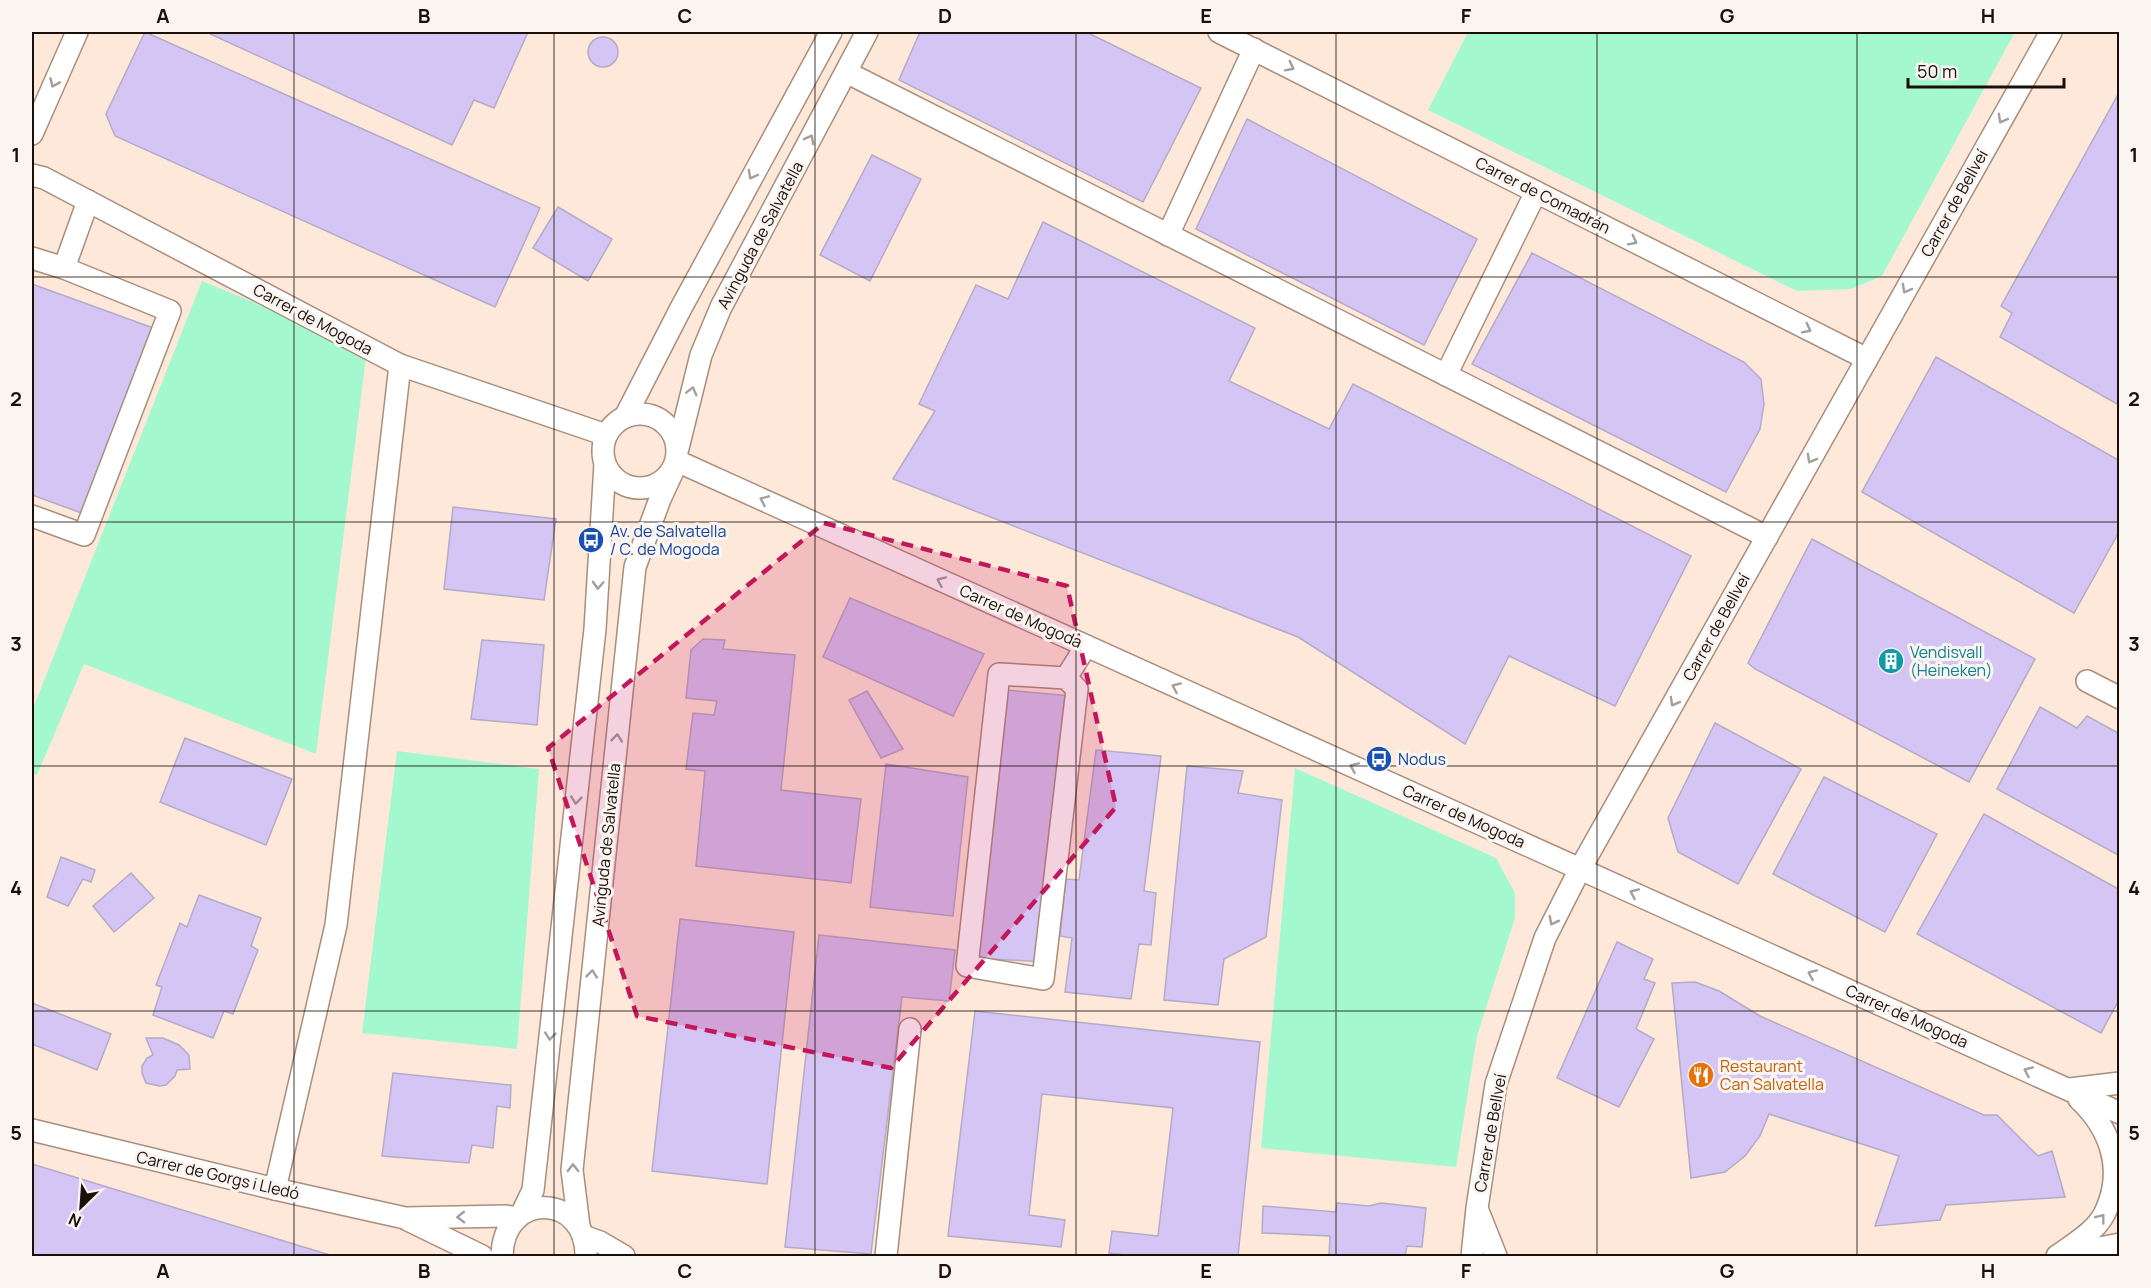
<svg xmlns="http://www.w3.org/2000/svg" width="2151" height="1288" font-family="Manrope,sans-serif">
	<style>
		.built { fill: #fee8da }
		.green { fill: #a4f8ce }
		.building { fill: #d5c5f5; stroke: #b4abc7; stroke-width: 1.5 }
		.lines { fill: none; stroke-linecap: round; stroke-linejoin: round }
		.minor-casing { stroke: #a98e7c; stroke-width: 24 }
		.minor { stroke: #fff; stroke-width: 21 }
		.oneway { stroke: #a39f9d }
		.marked { fill: #c2185b; fill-opacity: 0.2; stroke: #c2185b; stroke-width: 4.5; stroke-dasharray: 12 8; stroke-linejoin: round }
		.grid { fill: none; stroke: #1a1009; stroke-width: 1.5; stroke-opacity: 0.55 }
		.labels { text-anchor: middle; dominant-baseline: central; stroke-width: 6; stroke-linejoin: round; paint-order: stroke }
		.street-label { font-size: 16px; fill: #1a1009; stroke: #fbf5f1 }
		.transit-label { font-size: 16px; fill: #164399; stroke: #fbf5f1; text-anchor: start }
		.culture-label { font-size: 16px; fill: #0d838f; stroke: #fbf5f1; text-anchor: start }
		.food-label { font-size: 16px; fill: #c56008; stroke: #fbf5f1; text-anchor: start }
		.neatline { fill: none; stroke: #1a1009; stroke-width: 2 }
		.grid-label { font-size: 20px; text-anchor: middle; font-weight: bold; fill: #1a1009 }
	</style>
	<rect width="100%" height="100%" fill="#fbf5f1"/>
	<rect class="built" x="32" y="32" width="2087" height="1224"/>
	<g class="green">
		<path d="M1468,32H2015L1882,276L1851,289L1797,291L1428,110Z"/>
		<path d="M202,281L367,349L316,754L84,664L37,775L32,773V711Z"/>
		<path d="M397,751L539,769L517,1049L362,1033Z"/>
		<path d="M1295,768L1496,858L1515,893V918L1477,1036L1456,1167L1261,1148Z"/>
	</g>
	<g class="building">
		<path d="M145,32L540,208L495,307L115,136L106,114Z"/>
		<path d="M206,32H528L494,108L474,100L452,145Z"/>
		<path d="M920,32H1086L1201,88L1143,202L899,80Z"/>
		<circle cx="603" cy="52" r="15"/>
		<path d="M2120,91V399L2117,404L2000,337L2012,313L2001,306Z"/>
		<path d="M1247,119L1477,239L1424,345L1196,229Z"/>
		<path d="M872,155L921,179L870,281L820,255Z"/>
		<path d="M558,207L612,239L588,281L533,248Z"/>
		<path d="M1043,222L1255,328L1229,381L1329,429L1353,384L1691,556L1615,706L1509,656L1465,744L1298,637L893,479L935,411L919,404L976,285L1008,299Z"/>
		<path d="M1532,253L1744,362L1761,379L1764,404L1760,429L1726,492L1472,364Z"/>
		<path d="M32,284L156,329L87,515L32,495Z"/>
		<path d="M1936,357L2120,461V530L2074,613L1862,492Z"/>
		<path d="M453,507L556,519L544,600L444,589Z"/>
		<path d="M1812,539L2035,659L1969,782L1755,669L1748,663Z"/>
		<path d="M850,598L984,654L953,716L823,657Z"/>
		<path d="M703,639L725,640L723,649L795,655L781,790L861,799L851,883L696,866L705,771L686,769L693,713L714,715L717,701L686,698L691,650Z"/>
		<path d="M482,640L544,645L537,725L471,719Z"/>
		<path d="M1006,690L1072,696L1044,962L977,958Z"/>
		<path d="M867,691L903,749L881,758L849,700Z"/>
		<path d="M2040,707L2077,728L2087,716L2120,734V856L1997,789Z"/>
		<path d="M1715,723L1801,769L1738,884L1678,852L1668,818Z"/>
		<path d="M185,738L292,779L266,845L160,802Z"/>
		<path d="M1096,750L1161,756L1144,891L1156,893L1151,945L1139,944L1131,999L1065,992L1072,938L1060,936L1066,879L1079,880Z"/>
		<path d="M886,764L968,777L953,916L870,907Z"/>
		<path d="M1187,766L1243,771L1238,793L1282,800L1266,937L1224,959L1218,1005L1164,1000Z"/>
		<path d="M1824,777L1937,834L1885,932L1773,874Z"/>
		<path d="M1984,814L2120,890V998L2101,1033L1917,934Z"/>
		<path d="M61,857L95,870L91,882L83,879L68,906L47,897Z"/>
		<path d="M131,873L154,898L114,932L93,906Z"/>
		<path d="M199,895L261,918L251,946L258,950L233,1014L224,1011L213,1038L153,1015L162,987L156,985L180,923L187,927Z"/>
		<path d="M680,919L794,932L767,1184L652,1171Z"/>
		<path d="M819,935L955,950L949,1001L902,997L871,1254L785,1247Z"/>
		<path d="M1617,942L1653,959L1644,979L1655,983L1636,1029L1654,1039L1619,1107L1557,1078Z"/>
		<path d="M1695,982L1719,991L1760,1016L1984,1115H1997L2038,1156L2052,1151L2065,1197L1946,1205L1940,1220L1875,1226L1899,1156L1769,1114L1760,1136L1745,1156L1725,1172L1691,1178L1672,983Z"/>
		<path d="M32,1003L111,1034L97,1070L32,1044Z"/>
		<path d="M975,1011L1260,1042L1238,1256H1134L1109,1253L1112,1231L1158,1236L1173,1108L1042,1094L1029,1215L1065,1220L1061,1247L948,1236Z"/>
		<path d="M146,1038H163L179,1045L189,1055L190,1069L177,1070L175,1076L166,1085L160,1086L146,1083L142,1073V1066L147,1058L153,1055Z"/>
		<path d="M393,1073L511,1085L510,1108L497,1106L493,1148L472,1145L469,1163L382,1156Z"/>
		<path d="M32,1164L333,1256H32Z"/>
		<path d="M1337,1203L1369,1206L1381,1203L1426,1208L1422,1247L1407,1246L1405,1256H1329L1330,1236L1262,1233L1263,1206L1336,1212Z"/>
	</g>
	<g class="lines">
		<g class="minor-casing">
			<g id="minor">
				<path d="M1219,32L1867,359"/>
				<path d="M846,72L1767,537"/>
				<path d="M32,134L77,32"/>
				<path d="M32,175L44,178L400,365L606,435"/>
				<path d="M1168,235L1254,49"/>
				<path d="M32,258L64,268L88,201"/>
				<path d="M1446,375L1536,192"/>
				<circle cx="640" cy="451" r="37"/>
				<path d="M625,417L681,308L831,32"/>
				<path d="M678,448L701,355L721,307L867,32"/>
				<path d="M677,461L2120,1113"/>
				<path d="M32,516L84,535L170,311L64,268"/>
				<path d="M1066,678L1077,689L1043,979L967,966L999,674L1066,678L1086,646"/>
				<path d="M2087,681L2120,698"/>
				<path d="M2070,1089L2120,1083"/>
				<path d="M32,1130L275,1189L405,1218L506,1216L517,1218"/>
				<path d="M275,1189L336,925L400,365"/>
				<path d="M1478,1211L1496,1256"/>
				<path d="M522,1213L533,1190L595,629L605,464"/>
				<path d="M408,1220L482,1256"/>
				<path d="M579,1226L572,1170L635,567L660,499L673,471"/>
				<path d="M583,1236L600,1242L624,1256"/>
				<path d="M2064,1255L2120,1244"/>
				<path d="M502,1256C503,1190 587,1193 586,1256"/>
				<path d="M886,1256L910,1029"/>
				<path d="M1472,1256L1477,1208L1496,1084L1545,938L1580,869L2051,32"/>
				<path d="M2057,1256C2075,1243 2099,1230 2107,1208C2124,1168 2110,1128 2079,1099"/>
			</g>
		</g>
		<use href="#minor" class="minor"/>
	</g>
	<defs><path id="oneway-chevron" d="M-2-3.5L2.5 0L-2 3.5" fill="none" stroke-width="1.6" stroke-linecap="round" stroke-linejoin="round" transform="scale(1.5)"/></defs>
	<g class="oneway">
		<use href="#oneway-chevron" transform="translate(1290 67) rotate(27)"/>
		<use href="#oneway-chevron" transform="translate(54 83) rotate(114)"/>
		<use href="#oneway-chevron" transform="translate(2002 119) rotate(119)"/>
		<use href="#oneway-chevron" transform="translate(810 139) rotate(-62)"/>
		<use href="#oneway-chevron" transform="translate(752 175) rotate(119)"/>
		<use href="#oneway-chevron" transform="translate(1633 241) rotate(27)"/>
		<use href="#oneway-chevron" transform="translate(1906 289) rotate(119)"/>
		<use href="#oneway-chevron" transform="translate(1807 329) rotate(27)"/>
		<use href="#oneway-chevron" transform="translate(692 391) rotate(-76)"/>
		<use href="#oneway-chevron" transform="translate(1811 459) rotate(119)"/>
		<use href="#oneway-chevron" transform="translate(764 500) rotate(-156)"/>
		<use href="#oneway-chevron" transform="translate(941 581) rotate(-156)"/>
		<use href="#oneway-chevron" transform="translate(598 585) rotate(93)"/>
		<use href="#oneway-chevron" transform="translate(1176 687) rotate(-156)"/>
		<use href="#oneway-chevron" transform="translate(1674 702) rotate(119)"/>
		<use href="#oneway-chevron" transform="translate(617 738) rotate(-84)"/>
		<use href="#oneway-chevron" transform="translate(1354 767) rotate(-156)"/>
		<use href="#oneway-chevron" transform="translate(576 800) rotate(96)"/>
		<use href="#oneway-chevron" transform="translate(1634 893) rotate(-156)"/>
		<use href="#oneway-chevron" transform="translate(1553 921) rotate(117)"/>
		<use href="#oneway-chevron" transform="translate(592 974) rotate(-84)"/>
		<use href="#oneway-chevron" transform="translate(1812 974) rotate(-156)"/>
		<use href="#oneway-chevron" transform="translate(550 1036) rotate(96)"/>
		<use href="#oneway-chevron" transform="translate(2028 1071) rotate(-156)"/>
		<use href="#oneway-chevron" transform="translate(573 1168) rotate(-90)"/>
		<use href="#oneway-chevron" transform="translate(461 1217) rotate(179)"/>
		<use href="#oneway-chevron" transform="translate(2101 1218) rotate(-52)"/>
	</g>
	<path class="marked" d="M824,523L1067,586L1116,807L891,1068L637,1016L548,748Z"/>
	<path class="grid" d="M294,32V1256M554,32V1256M815,32V1256M1076,32V1256M1336,32V1256M1597,32V1256M1857,32V1256M32,277H2120M32,522H2120M32,766H2120M32,1011H2120"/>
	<defs>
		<g id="bus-disc" transform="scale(1.35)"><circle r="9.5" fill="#1a4fb4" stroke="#fbf5f1"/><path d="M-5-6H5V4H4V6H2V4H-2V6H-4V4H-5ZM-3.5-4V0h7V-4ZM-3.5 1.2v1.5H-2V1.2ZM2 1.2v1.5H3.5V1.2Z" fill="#fff"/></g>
		<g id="building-disc" transform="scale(1.35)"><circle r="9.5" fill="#0f9aa8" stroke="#fbf5f1"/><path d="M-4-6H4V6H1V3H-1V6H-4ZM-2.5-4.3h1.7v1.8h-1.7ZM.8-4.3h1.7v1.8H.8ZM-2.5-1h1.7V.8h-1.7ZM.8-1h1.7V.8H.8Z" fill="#fff"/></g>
		<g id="restaurant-disc" transform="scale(1.35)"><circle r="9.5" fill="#e8710a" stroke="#fbf5f1"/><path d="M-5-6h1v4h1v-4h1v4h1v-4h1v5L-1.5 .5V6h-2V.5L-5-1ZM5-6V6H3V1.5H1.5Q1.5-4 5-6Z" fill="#fff"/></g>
	</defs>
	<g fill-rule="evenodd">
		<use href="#bus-disc" x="591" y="540"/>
		<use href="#building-disc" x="1891" y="661"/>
		<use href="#bus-disc" x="1379" y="759"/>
		<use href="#restaurant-disc" x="1701" y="1075"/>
	</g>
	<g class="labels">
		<g class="street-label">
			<text transform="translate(1543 195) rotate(27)">Carrer de Comadrán</text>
			<text transform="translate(1954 203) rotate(-61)">Carrer de Bellveí</text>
			<text transform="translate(760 235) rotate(-62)">Avinguda de Salvatella</text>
			<text transform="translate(313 319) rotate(28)">Carrer de Mogoda</text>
			<text transform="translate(1021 616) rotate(24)">Carrer de Mogoda</text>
			<text transform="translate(1716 627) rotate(-61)">Carrer de Bellveí</text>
			<text transform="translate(1464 816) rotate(24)">Carrer de Mogoda</text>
			<text transform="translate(606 845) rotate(-84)">Avinguda de Salvatella</text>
			<text transform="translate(1907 1016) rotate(24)">Carrer de Mogoda</text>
			<text transform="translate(1490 1133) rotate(-80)">Carrer de Bellveí</text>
			<text transform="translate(218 1175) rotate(13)">Carrer de Gorgs i Lledó</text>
		</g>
		<g class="transit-label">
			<text x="610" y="531">Av. de Salvatella<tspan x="610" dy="18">/ C. de Mogoda</tspan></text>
			<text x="1398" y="759">Nodus</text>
		</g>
		<g class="culture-label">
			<text x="1910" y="652">Vendisvall<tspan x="1910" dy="18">(Heineken)</tspan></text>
		</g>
		<g class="food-label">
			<text x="1720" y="1066">Restaurant<tspan x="1720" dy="18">Can Salvatella</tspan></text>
		</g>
	</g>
	<rect width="2151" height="1288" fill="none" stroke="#fbf5f1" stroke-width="66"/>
	<g transform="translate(81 1207) rotate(205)" stroke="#fbf5f1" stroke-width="4.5" paint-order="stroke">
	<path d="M0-4.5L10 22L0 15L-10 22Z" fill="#1a1009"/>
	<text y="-9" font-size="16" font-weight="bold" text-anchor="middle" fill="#1a1009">N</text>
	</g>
	<path d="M1908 78v9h156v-9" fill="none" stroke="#1a1009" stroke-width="3"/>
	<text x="1917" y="78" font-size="18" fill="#1a1009" stroke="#fbf5f1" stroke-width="4.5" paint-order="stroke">50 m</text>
	<rect x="33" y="33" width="2085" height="1222" class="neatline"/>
	<g class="grid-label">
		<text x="163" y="23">A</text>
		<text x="424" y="23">B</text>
		<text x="685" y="23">C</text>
		<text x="945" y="23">D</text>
		<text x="1206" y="23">E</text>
		<text x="1466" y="23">F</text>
		<text x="1727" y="23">G</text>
		<text x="1988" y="23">H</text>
		<text x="16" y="162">1</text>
		<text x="2134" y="162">1</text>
		<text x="16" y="406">2</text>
		<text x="2134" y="406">2</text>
		<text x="16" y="651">3</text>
		<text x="2134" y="651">3</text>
		<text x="16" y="895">4</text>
		<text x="2134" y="895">4</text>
		<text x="16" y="1140">5</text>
		<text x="2134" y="1140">5</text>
		<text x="163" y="1278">A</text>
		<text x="424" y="1278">B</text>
		<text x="685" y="1278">C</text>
		<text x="945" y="1278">D</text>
		<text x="1206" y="1278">E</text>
		<text x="1466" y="1278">F</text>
		<text x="1727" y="1278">G</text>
		<text x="1988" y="1278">H</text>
	</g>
</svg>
